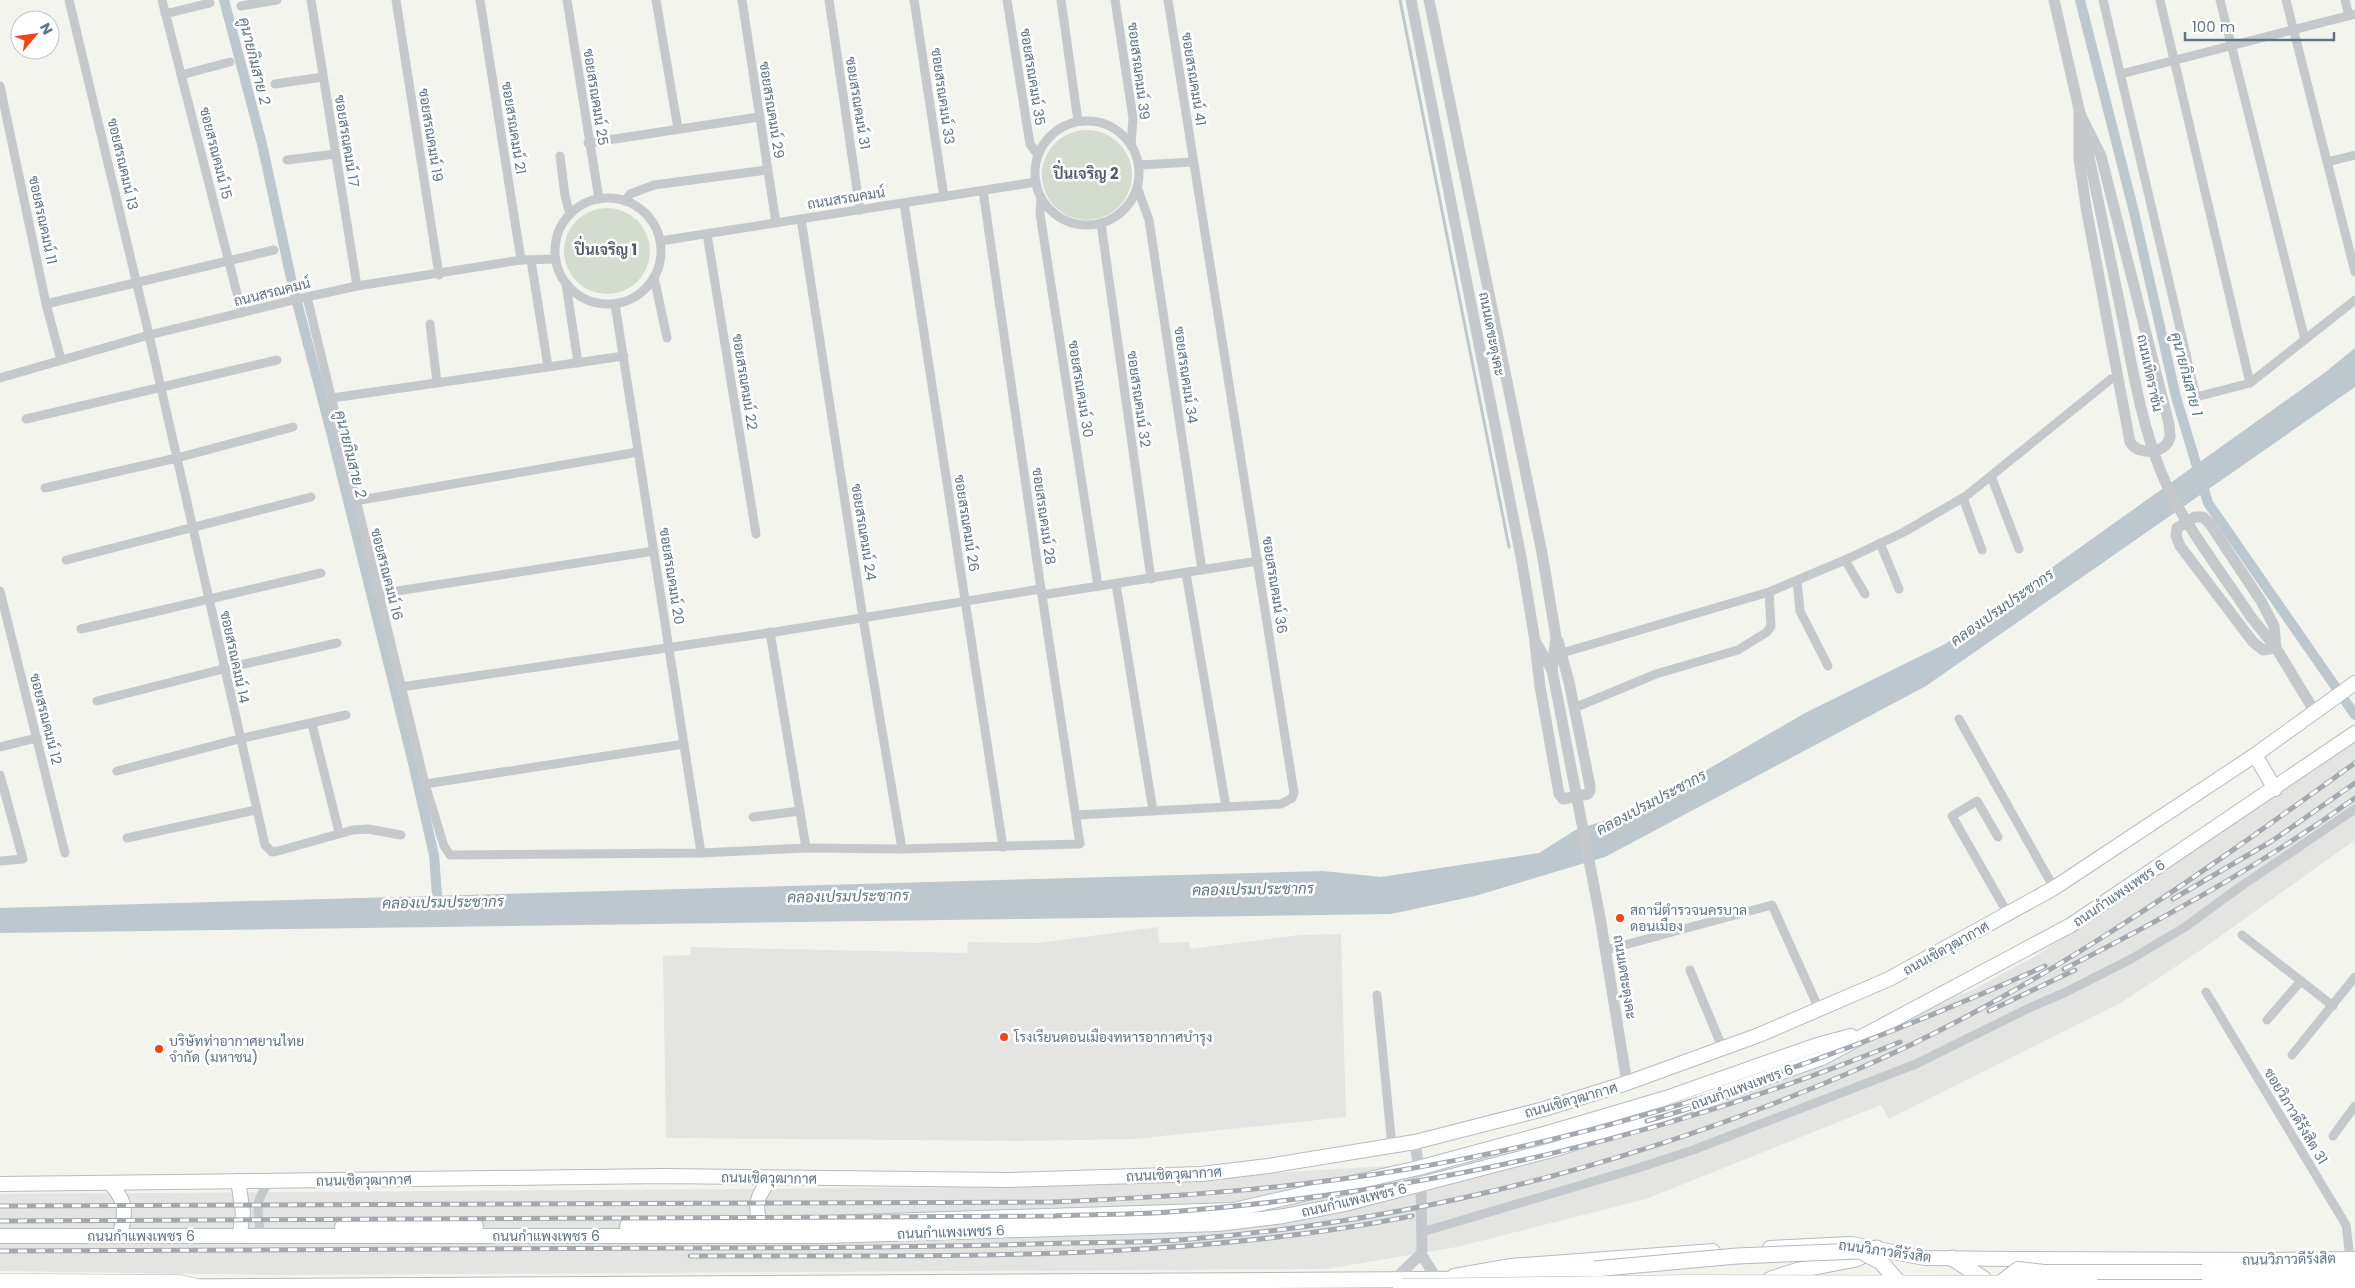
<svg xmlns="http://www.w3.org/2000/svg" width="2355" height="1288" font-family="Poppins,Sarabun,sans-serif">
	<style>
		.built { fill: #e4e5e3 }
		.green { fill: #d4dcd0 }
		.water { fill: #bcc8cd }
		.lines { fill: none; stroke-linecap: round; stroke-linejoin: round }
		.stream { stroke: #bcc8cd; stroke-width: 3 }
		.canal { stroke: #bcc8cd; stroke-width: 10 }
		.secondary-casing { stroke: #b5bbbf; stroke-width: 16 }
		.trunk-casing { stroke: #b5b9bc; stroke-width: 17 }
		.motorway-casing { stroke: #b5b9bc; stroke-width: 19 }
		.minor { stroke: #c6c9cc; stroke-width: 9 }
		.tertiary { stroke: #c6c9cc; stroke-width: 11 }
		.secondary { stroke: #fff; stroke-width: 14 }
		.trunk { stroke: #fff; stroke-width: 15 }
		.motorway { stroke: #fff; stroke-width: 18 }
		.rail-casing { stroke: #a3a9af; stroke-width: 5 }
		.rail { stroke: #fff; stroke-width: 3; stroke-dasharray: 9; stroke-linecap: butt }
		.secondary-bridge-casing { stroke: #b5bbbf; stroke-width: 16; stroke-linecap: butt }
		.trunk-bridge-casing { stroke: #b5b9bc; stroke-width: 17; stroke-linecap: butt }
		.motorway-bridge-casing { stroke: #b5b9bc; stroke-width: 19; stroke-linecap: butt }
		.tertiary-bridge { stroke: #c6c9cc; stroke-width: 11 }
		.secondary-bridge { stroke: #fff; stroke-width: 14 }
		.trunk-bridge { stroke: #fff; stroke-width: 15 }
		.motorway-bridge { stroke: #fff; stroke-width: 18 }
		.poi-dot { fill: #f14512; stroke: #fff; stroke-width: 2 }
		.labels { text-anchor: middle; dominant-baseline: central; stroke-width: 5; stroke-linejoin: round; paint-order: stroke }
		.street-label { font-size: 14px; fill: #607483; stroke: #fff }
		.poi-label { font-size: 14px; fill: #607483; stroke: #fff; text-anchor: start }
		.water-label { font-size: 15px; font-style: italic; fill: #5b7781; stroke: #fff }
		.neighbourhood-label { font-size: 15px; font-weight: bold; fill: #4f5d67; stroke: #fff }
	</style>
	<rect width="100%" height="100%" fill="#f4f4ef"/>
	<g class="built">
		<path d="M2355,738V840L2201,950L2119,1004L1889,1119L1881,1105L1646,1199L1457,1247L1326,1269L270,1275L0,1271V1194L1028,1187L1405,1165L1798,1058L1972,990L2039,954Z"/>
		<path d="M1158,927L1159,943L1189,942L1190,949L1300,935L1341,934L1346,1117L1135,1139L1021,1141L666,1138L663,956L690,955L691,947L967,953L968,942L1038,943Z"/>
	</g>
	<g class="green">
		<circle cx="1087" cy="175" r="45"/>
		<circle cx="607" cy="251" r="43"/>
	</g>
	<path class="water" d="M2355,348V387L1926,686L1605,857L1475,896L1391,914L0,933V908L1323,871L1381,877L1539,853L1577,829L1634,812L1805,713L1945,644L2323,374Z"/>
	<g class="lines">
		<path class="stream" d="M1400,0L1509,547"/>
		<g class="canal">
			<path d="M224,0L262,144L292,283L332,436L413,763L434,855L438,908"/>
			<path d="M2080,0L2134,212L2176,397L2208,503L2355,715"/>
		</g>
		<g class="secondary-casing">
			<g id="secondary">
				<path d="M2255,755L2275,789"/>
				<path d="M238,1181L243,1213L240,1232"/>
				<path d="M110,1183C124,1199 127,1209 121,1230"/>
				<path d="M0,1184L664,1176L1008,1180L1201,1174L1268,1166L1415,1142L1544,1109L1627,1083L1759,1035L1889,979L2054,888L2255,755L2355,683"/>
				<path d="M761,1225C753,1205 758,1194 771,1178"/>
				<path d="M627,1226L761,1225L1233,1210L1418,1168L1551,1132L1666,1098L1817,1045L1851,1036"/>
				<path d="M342,1227L476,1226"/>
				<path d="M0,1236H825L1218,1224L1284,1216L1345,1204L1556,1149L1670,1112L1822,1058L2071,925L2355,733"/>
				<path d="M1770,1248L1851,1244L1925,1258L2014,1259L2260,1260L2355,1259"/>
				<path d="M2202,1272H2355"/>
				<path d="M1454,1276L1511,1266L1713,1251"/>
			</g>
		</g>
		<g class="trunk-casing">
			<g id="trunk">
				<path d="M1952,1258L1984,1279"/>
				<path d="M1493,1277L1594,1269"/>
				<path d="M1771,1279L1799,1270L1856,1259L1877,1248"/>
				<path d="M187,1287L1504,1279"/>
			</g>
		</g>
		<g class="motorway-casing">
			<g id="motorway">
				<path d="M0,1283H33"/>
				<path d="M2090,1285L2355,1287"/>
			</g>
		</g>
		<g class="minor">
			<path d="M69,0L149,335L265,845L272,852L278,851L353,830L368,829L401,835"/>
			<path d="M162,0L242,313"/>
			<path d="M311,0L357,286"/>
			<path d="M396,0L439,275"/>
			<path d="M480,0L521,260"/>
			<path d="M567,0L599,199"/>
			<path d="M656,0L678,129"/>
			<path d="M742,0L776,223"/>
			<path d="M829,0L860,210"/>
			<path d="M914,0L944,197"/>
			<path d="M1007,0L1030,144L1038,155"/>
			<path d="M1061,0L1078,121"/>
			<path d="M1115,0L1133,118L1131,146"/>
			<path d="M2103,0L2196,397L2250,383L2355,300"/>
			<path d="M2160,0L2250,383"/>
			<path d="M2220,0L2305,340"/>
			<path d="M2286,0L2355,272"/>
			<path d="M2345,0L2349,16"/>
			<path d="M241,6L277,0"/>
			<path d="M165,14L210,3"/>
			<path d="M2121,74L2355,14"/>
			<path d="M181,75L230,62"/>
			<path d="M275,84L323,77"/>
			<path d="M0,86L46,304L61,360"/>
			<circle cx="1087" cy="173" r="52"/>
			<path d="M588,143L759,117"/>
			<path d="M560,156L565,196L570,214"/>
			<path d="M287,160L336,154"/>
			<path d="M2327,162L2355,155"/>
			<path d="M1139,165L1193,162"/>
			<path d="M1137,187L1149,220L1202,570"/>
			<path d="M1041,197L1040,214L1098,586"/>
			<circle cx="608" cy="251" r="53"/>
			<path d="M625,201L630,194L654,185L767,170"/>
			<path d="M904,203L1003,847"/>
			<path d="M801,219L863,618L902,849"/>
			<path d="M1101,223L1151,579"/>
			<path d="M707,234L756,534"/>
			<path d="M660,241L1036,182"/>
			<path d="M531,260L548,367"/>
			<path d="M654,277L667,338"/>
			<path d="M566,284L578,363"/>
			<path d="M307,297L425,784L444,846L450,855L701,853L806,848L902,849L1080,844L1041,589L983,191"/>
			<path d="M46,304L274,250"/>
			<path d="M615,304L701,853"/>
			<path d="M430,324L437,383"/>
			<path d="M0,378L149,335L302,298L357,286L521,260L555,259"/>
			<path d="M332,398L624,356"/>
			<path d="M26,419L277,360"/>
			<path d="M1991,476L2019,549"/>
			<path d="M45,488L177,458L293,427"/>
			<path d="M1963,498L1982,550"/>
			<path d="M355,501L638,452"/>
			<path d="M1880,543L1899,589"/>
			<path d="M66,560L311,497"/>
			<path d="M1845,560L1865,594"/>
			<path d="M1186,573L1226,807"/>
			<path d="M1797,581L1800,611L1828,666"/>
			<path d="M1116,584L1153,811"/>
			<path d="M0,591L65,853"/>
			<path d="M378,594L654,551"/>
			<path d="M1042,595L1258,561"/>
			<path d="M81,629L321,573"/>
			<path d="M770,632L806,848"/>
			<path d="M1562,653L1769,592L1845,560L1904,532L1966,496L2111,379"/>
			<path d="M401,687L775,632L1041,589"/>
			<path d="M97,701L223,669L337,643"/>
			<path d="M1574,708L1656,674L1738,650L1767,632L1771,626L1769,592"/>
			<path d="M1959,719L2054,888"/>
			<path d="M312,724L339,832"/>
			<path d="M0,747L37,738"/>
			<path d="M117,771L239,739L346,715"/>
			<path d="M0,775L23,859L0,861"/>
			<path d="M425,784L684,744"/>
			<path d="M1077,815L1281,804L1292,798L1294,793L1168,0"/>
			<path d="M753,817L800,811"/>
			<path d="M1998,837L1977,801L1952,816L2008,914"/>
			<path d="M127,838L256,810"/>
			<path d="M2242,935L2333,1006"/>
			<path d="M1606,950L1772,905L1819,1009"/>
			<path d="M1690,970L1723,1049"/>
			<path d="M2206,992L2346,1225L2350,1258"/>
			<path d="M1377,995L1392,1146"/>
			<path d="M2267,1020L2301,981"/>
			<path d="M2292,1055L2355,977"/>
			<path d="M2333,1136L2355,1106"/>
			<path d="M260,1230C257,1206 255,1201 270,1181"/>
			<path d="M1422,1232L1635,1169L1693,1150L1916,1064L2029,1008L2064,993L2131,959L2185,927L2237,889L2355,809"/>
		</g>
		<g class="tertiary">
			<path d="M1411,0L1521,557L1535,641L1552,670"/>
			<path d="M1429,0L1542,553L1556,637L1552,670L1557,695"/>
			<path d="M2054,0L2081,118"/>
			<path d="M2079,112L2101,156L2169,424C2169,428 2170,433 2170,437C2166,454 2138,456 2130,442L2086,207L2079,159Z"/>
			<path d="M2084,133L2117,291"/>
			<path d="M2195,517H2203L2210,524L2261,601L2274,626L2276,648L2263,650L2253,642L2180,546L2176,536L2177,528Z"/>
			<path d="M2251,617L2276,648L2315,712"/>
			<path d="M1535,644L1540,686L1559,794L1563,799L1588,794L1590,791V786L1569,682L1558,641"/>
			<path d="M1600,917L1627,1083"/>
			<path d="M1421,1254L1437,1279"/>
			<path d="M1395,1279L1421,1254L1422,1250L1421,1185L1415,1142"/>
		</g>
		<use href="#secondary" class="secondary"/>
		<use href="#trunk" class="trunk"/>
		<use href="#motorway" class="motorway"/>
		<g class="rail-casing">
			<g id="rail">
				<path d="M2173,899L2272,841L2355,783"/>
				<path d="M2064,969C2165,918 2263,864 2355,798"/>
				<path d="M1989,1011L2075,970"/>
				<path d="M1647,1121L1731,1096"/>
				<path d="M0,1206L1053,1202C1172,1197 1290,1189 1408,1169C1628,1132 1842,1058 2045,966"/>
				<path d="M0,1221L1055,1216C1097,1214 1139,1215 1181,1211C1431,1191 1667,1137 1900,1042"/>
				<path d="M0,1251C231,1250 463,1249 694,1248C818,1248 942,1247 1066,1243C1107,1242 1149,1243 1190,1239C1417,1221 1640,1162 1849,1073C2032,995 2194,879 2355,763"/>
				<path d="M690,1256C931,1255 1174,1263 1412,1216"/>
			</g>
		</g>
		<use href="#rail" class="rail"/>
		<g class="secondary-bridge-casing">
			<path id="secondary-bridge" d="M1997,1287V1285L2018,1269L2044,1272H2202"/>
		</g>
		<g class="trunk-bridge-casing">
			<path id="trunk-bridge" d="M1594,1269L1737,1256L1860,1251L1881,1262L1900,1284L1901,1288"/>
		</g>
		<g class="motorway-bridge-casing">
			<g id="motorway-bridge">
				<path d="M33,1283L179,1284L198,1288"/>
				<path d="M1402,1288L1688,1284L2090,1285"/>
			</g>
		</g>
		<g class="tertiary-bridge">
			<path d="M2117,291C2130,351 2138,415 2161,472C2183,525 2220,569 2251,617"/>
			<path d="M1557,695L1600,917"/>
		</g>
		<use href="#secondary-bridge" class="secondary-bridge"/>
		<use href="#trunk-bridge" class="trunk-bridge"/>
		<use href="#motorway-bridge" class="motorway-bridge"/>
	</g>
	<g class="poi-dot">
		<circle cx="1620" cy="918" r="5"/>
		<circle cx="1004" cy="1037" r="5"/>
		<circle cx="159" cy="1049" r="5"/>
	</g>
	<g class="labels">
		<g class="street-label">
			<text transform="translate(1139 71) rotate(83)">ซอยสรณคมน์ 39</text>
			<text transform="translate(1033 77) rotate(81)">ซอยสรณคมน์ 35</text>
			<text transform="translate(1194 79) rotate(81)">ซอยสรณคมน์ 41</text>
			<text transform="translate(943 96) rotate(82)">ซอยสรณคมน์ 33</text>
			<text transform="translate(596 97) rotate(81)">ซอยสรณคมน์ 25</text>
			<text transform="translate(858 103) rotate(81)">ซอยสรณคมน์ 31</text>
			<text transform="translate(772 110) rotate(81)">ซอยสรณคมน์ 29</text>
			<text transform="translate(514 128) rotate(81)">ซอยสรณคมน์ 21</text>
			<text transform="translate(431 135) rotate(81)">ซอยสรณคมน์ 19</text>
			<text transform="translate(347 141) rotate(81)">ซอยสรณคมน์ 17</text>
			<text transform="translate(216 153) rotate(76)">ซอยสรณคมน์ 15</text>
			<text transform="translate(123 164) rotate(77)">ซอยสรณคมน์ 13</text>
			<text transform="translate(846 198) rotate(-9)">ถนนสรณคมน์</text>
			<text transform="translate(43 220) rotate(78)">ซอยสรณคมน์ 11</text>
			<text transform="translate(272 292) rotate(-14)">ถนนสรณคมน์</text>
			<text transform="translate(1492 334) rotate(79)">ถนนเดชะตุงคะ</text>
			<text transform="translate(2150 373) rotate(78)">ถนนเทิดราชัน</text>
			<text transform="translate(1186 375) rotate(82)">ซอยสรณคมน์ 34</text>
			<text transform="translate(745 382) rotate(81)">ซอยสรณคมน์ 22</text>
			<text transform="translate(1081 389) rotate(81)">ซอยสรณคมน์ 30</text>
			<text transform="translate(1139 399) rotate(82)">ซอยสรณคมน์ 32</text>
			<text transform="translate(1044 516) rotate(82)">ซอยสรณคมน์ 28</text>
			<text transform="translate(967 523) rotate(81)">ซอยสรณคมน์ 26</text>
			<text transform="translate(864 532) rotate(81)">ซอยสรณคมน์ 24</text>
			<text transform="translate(387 574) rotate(76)">ซอยสรณคมน์ 16</text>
			<text transform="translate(672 576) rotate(81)">ซอยสรณคมน์ 20</text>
			<text transform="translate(1275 585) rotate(81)">ซอยสรณคมน์ 36</text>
			<text transform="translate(235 657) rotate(78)">ซอยสรณคมน์ 14</text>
			<text transform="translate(46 719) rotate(76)">ซอยสรณคมน์ 12</text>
			<text transform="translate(2119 893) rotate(-34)">ถนนกำแพงเพชร 6</text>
			<text transform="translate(1946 948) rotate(-29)">ถนนเชิดวุฒากาศ</text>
			<text transform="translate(1625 977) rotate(81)">ถนนเดชะตุงคะ</text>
			<text transform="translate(1742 1087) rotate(-20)">ถนนกำแพงเพชร 6</text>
			<text transform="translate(1571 1100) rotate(-16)">ถนนเชิดวุฒากาศ</text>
			<text transform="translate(2296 1116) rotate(59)">ซอยวิภาวดีรังสิต 31</text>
			<text transform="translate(1174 1174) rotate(-3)">ถนนเชิดวุฒากาศ</text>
			<text transform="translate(769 1178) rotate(1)">ถนนเชิดวุฒากาศ</text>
			<text transform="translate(364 1180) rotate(-1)">ถนนเชิดวุฒากาศ</text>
			<text transform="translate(1354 1200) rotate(-13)">ถนนกำแพงเพชร 6</text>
			<text transform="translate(951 1232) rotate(-2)">ถนนกำแพงเพชร 6</text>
			<text x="141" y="1236">ถนนกำแพงเพชร 6</text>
			<text x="546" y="1236">ถนนกำแพงเพชร 6</text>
			<text transform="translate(1885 1251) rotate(8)">ถนนวิภาวดีรังสิต</text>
			<text transform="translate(2289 1259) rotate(-1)">ถนนวิภาวดีรังสิต</text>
		</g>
		<g class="poi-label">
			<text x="1630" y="910">สถานีตำรวจนครบาล<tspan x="1630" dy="16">ดอนเมือง</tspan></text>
			<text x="1014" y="1037">โรงเรียนดอนเมืองทหารอากาศบำรุง</text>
			<text x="169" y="1041">บริษัทท่าอากาศยานไทย<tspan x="169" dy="16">จำกัด (มหาชน)</tspan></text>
		</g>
		<g class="water-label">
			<text transform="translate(255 61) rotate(76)">คูนายกิมสาย 2</text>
			<text transform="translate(2187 374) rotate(75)">คูนายกิมสาย 1</text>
			<text transform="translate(351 454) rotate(76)">คูนายกิมสาย 2</text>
			<text transform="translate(2002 607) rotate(-35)">คลองเปรมประชากร</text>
			<text transform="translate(1651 802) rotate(-28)">คลองเปรมประชากร</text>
			<text transform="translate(1253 889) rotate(-1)">คลองเปรมประชากร</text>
			<text transform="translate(848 896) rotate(-1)">คลองเปรมประชากร</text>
			<text transform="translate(443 902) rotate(-1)">คลองเปรมประชากร</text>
		</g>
		<g class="neighbourhood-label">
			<text x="1086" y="173">ปิ่นเจริญ 2</text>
			<text x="606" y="249">ปิ่นเจริญ 1</text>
		</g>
	</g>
	<g transform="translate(35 35) rotate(61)"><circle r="24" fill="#ffffff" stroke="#bfc7cd"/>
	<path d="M0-4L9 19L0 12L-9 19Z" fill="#f14512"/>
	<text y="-8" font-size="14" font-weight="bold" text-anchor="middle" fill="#607483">N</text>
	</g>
	<path d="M2185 32v8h149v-8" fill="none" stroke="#607483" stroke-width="2.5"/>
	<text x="2192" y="32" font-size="15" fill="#607483" stroke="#ffffff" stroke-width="4" paint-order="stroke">100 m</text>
</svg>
